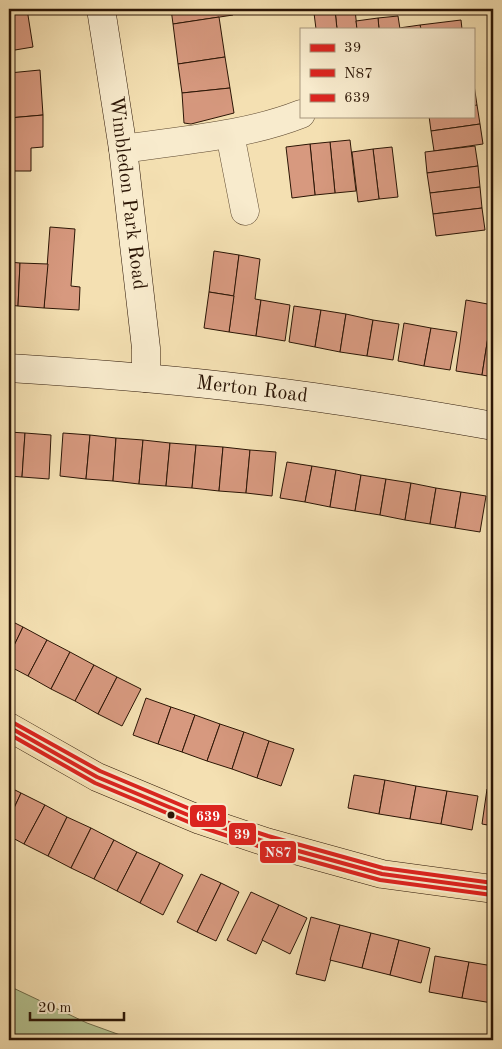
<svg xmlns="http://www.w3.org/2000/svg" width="502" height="1049" font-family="'Old Standard TT',serif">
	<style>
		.green { fill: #b5c391; stroke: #706c4b }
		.building { fill: #d7997f; stroke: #2b1505 }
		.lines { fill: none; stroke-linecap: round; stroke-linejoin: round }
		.street-casing { stroke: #5d4830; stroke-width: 29 }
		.secondary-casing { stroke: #2b1505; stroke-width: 29 }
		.primary-casing { stroke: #2b1505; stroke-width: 29 }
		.street { stroke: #f8ebcd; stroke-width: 28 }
		.secondary { stroke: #f8ebcd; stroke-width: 28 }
		.primary { stroke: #f4e0b2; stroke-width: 28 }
		.bus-1-casing { stroke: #f8ebcd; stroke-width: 8 }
		.bus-2-casing { stroke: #f8ebcd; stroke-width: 8 }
		.bus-3-casing { stroke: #f8ebcd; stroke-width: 8 }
		.bus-1 { stroke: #dc241f; stroke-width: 4 }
		.bus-2 { stroke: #dc241f; stroke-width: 4 }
		.bus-3 { stroke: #dc241f; stroke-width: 4 }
		.bus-dot { fill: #2b1505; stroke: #f8ebcd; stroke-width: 2 }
		.labels { text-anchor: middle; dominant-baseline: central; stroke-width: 5; stroke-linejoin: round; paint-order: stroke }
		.street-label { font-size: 20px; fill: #2b1505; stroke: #f8ebcd }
		.line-badge { stroke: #f8ebcd; stroke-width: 2 }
		.badge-label { font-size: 14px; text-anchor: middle; font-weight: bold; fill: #fff }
	</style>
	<rect width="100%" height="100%" fill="#f4e0b2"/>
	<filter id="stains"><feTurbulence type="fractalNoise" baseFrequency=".004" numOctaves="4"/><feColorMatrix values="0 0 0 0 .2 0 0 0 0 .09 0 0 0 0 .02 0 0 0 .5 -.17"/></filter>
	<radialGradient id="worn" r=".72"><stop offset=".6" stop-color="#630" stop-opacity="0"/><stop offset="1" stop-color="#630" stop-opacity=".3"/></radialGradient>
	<path class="green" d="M9,986L87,1023L134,1040H9Z"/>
	<g class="building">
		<path d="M9,9H27L33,47L9,51Z"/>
		<path d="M171,9H232L233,15L173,24Z"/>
		<path d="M355,9L357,29H337L335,10Z"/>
		<path d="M335,10L337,29H316L314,13Z"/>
		<path d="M398,16L400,29H379L378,18Z"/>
		<path d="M219,17L225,57L178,64L173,24Z"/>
		<path d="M378,18L379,29H357L356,21Z"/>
		<path d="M461,20L462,29H421L420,25Z"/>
		<path d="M420,25L421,29H400L399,28Z"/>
		<path d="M225,57L230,88L182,93L178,64Z"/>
		<path d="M40,70L43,115L9,118V73Z"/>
		<path d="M474,85L477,105L473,106V86Z"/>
		<path d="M230,88L234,113L191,124L184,123L182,93Z"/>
		<path d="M477,105L480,124L431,131L429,116H473V106Z"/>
		<path d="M43,115V147L31,148V171H9V118Z"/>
		<path d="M480,124L483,144L434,151L431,131Z"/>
		<path d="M350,140L356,191L335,193L330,142Z"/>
		<path d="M330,142L335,193L315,195L310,144Z"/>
		<path d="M310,144L315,195L292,198L286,147Z"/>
		<path d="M475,146L478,166L427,173L425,152Z"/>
		<path d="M392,147L398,197L379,199L373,149Z"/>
		<path d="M373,149L379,199L358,202L352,152Z"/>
		<path d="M478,166L480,187L430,193L427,173Z"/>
		<path d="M480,187L482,208L433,214L430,193Z"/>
		<path d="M482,208L485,230L436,236L433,214Z"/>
		<path d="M50,227L75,229L71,286L80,287L79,310L44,308Z"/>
		<path d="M214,251L239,255L234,296L209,292Z"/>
		<path d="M239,255L260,259L255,299L261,300L256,336L229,332Z"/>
		<path d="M9,262L20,263L18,306L9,305Z"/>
		<path d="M20,263L48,264L44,308L18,306Z"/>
		<path d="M209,292L234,296L229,332L204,328Z"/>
		<path d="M261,300L290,305L285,341L256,336Z"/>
		<path d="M466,300L493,305L482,375L456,371Z"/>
		<path d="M493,305V377L482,375Z"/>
		<path d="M294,306L321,310L315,347L289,342Z"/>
		<path d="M321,310L346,314L340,352L315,347Z"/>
		<path d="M346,314L373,320L367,356L340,352Z"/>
		<path d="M373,320L399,324L393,360L367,356Z"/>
		<path d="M404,323L431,328L424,366L398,361Z"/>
		<path d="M431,328L457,332L450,370L424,366Z"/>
		<path d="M9,432L25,433L22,477L9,476Z"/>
		<path d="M25,433L51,435L49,479L22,477Z"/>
		<path d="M63,433L90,435L86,479L60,476Z"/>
		<path d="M90,435L116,438L113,481L86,479Z"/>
		<path d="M116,438L143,440L139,484L113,481Z"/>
		<path d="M143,440L170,443L166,486L139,484Z"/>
		<path d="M170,443L196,445L192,488L166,486Z"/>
		<path d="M196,445L223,447L219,491L192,488Z"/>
		<path d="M223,447L250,450L246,493L219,491Z"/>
		<path d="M250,450L276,452L272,496L246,493Z"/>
		<path d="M287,462L312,466L305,502L280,498Z"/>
		<path d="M312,466L336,470L330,507L305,502Z"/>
		<path d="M336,470L361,475L355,511L330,507Z"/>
		<path d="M361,475L386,479L380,515L355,511Z"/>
		<path d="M386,479L411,483L405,520L380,515Z"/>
		<path d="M411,483L436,488L430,524L405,520Z"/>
		<path d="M436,488L461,492L455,528L430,524Z"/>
		<path d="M461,492L486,496L480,532L455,528Z"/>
		<path d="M9,620L23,627L9,656Z"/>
		<path d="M23,627L47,640L28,676L9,666V656Z"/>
		<path d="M47,640L70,652L51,689L28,676Z"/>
		<path d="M70,652L94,665L75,701L51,689Z"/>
		<path d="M94,665L117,677L98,714L75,701Z"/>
		<path d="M117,677L141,689L122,726L98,714Z"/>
		<path d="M146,698L171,707L158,744L133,735Z"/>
		<path d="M171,707L195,715L182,752L158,744Z"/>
		<path d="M195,715L220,724L207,761L182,752Z"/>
		<path d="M220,724L244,732L232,769L207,761Z"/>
		<path d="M244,732L269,741L257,778L232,769Z"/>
		<path d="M269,741L294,749L281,786L257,778Z"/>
		<path d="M354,775L385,780L379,814L348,808Z"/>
		<path d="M385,780L416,786L410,819L379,814Z"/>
		<path d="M416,786L447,791L441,824L410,819Z"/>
		<path d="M9,787L21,793L9,819Z"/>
		<path d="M487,789L493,790V826L482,824Z"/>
		<path d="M447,791L478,796L472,830L441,824Z"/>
		<path d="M21,793L45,805L24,844L9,836V819Z"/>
		<path d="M45,805L67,817L48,856L24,844Z"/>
		<path d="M67,817L91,828L71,868L48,856Z"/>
		<path d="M91,828L114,840L94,879L71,868Z"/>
		<path d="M114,840L137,852L117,891L94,879Z"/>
		<path d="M137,852L160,863L140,903L117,891Z"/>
		<path d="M160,863L183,875L163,915L140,903Z"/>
		<path d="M201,874L221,883L197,932L177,922Z"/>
		<path d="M221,883L239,892L216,941L197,932Z"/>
		<path d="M251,892L279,905L256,954L227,940Z"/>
		<path d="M279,905L307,918L290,954L262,940Z"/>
		<path d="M311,917L340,925L325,981L296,974Z"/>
		<path d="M340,925L371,933L362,968L330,960Z"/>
		<path d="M371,933L399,940L390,975L362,968Z"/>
		<path d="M399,940L430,948L421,983L390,975Z"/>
		<path d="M435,956L469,962L462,998L429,992Z"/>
		<path d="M469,962L493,966L492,1003L462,998Z"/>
	</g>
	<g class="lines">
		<g class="street-casing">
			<g id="street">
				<path d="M230,134L245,211"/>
				<path d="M123,149C182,140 245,136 301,114"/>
			</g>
		</g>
		<g class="secondary-casing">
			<g id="secondary">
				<path d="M101,9L123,149L146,348V378"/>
				<path d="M9,368C89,373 170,379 250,389C331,398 413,412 493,426"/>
			</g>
		</g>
		<g class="primary-casing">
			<path id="primary" d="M9,727L97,777L200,820L266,842L382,874L493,889"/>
		</g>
		<use href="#street" class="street"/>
		<use href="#secondary" class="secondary"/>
		<use href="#primary" class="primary"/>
		<g class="bus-1-casing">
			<path id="bus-1" d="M9,727L97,777L200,820L266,842L382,874L493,889"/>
		</g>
		<g class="bus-2-casing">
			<path id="bus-2" d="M9,734L95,783L198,826L264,848L380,880L492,895"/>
		</g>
		<g class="bus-3-casing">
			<path id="bus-3" d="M12,722L100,771L202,814L268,836L383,868L493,883"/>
		</g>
		<use href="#bus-1" class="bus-1"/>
		<use href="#bus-2" class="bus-2"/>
		<use href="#bus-3" class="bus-3"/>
	</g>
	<circle class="bus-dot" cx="171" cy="815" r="4.5"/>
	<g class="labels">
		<g class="street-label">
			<text transform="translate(127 193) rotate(83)">Wimbledon Park Road</text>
			<text transform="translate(252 390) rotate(7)">Merton Road</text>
		</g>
	</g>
	<g class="line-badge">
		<rect x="189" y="804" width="38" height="24" rx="5" fill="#dc241f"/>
		<rect x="228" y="822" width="29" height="24" rx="5" fill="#dc241f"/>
		<rect x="259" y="840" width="38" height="24" rx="5" fill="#dc241f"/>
	</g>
	<g class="badge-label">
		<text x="208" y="821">639</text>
		<text x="242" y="839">39</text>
		<text x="278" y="857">N87</text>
	</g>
	<rect width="502" height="1049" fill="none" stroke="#f4e0b2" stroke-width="30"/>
	<rect x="10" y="10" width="482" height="1029" fill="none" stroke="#2b1505" stroke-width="2.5"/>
	<rect x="15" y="15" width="472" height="1019" fill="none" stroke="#2b1505"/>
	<rect x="300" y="28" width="175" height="90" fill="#f8ebcd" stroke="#a6957d"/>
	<rect x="310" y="44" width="25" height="8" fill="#dc241f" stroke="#a6957d"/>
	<text x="344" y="52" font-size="15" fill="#2b1505">39</text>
	<rect x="310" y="69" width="25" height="8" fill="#dc241f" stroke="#a6957d"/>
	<text x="344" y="78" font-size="15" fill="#2b1505">N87</text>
	<rect x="310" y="94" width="25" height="8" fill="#dc241f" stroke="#a6957d"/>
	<text x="344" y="102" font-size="15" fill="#2b1505">639</text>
	<path d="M30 1012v8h94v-8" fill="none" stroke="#2b1505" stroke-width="2.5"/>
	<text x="38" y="1012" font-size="15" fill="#2b1505" stroke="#f8ebcd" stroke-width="4" paint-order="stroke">20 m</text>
	<rect width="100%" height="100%" filter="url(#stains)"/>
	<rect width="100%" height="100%" fill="url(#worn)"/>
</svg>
